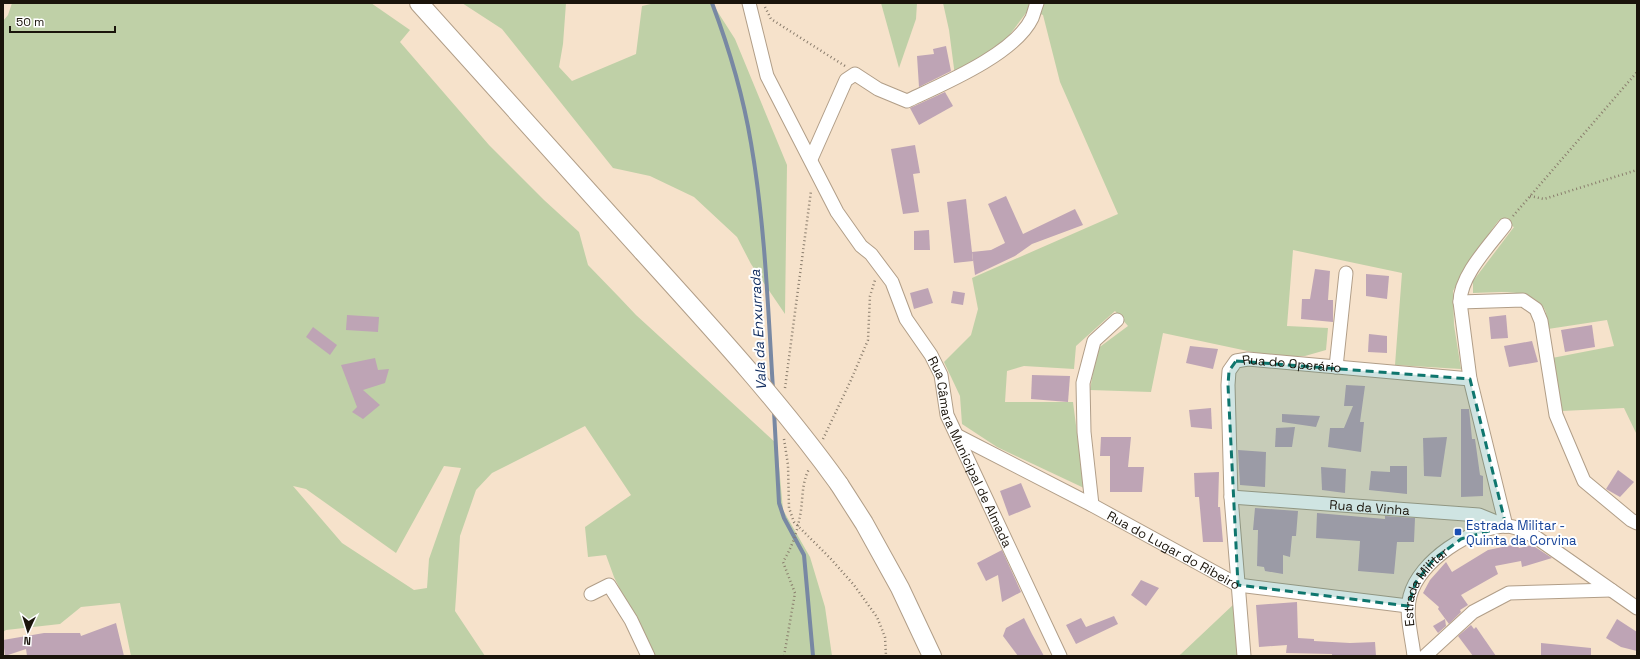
<svg xmlns="http://www.w3.org/2000/svg" width="1640" height="659" font-family="'Space Grotesk',sans-serif">
	<style>
		.green { fill: #bfd0a7; fill-rule: evenodd }
		.lines { fill: none; stroke-linecap: round; stroke-linejoin: round }
		.stream { stroke: #7888a3; stroke-width: 4 }
		.building { fill: #bea4b5 }
		.minor-casing { stroke: #b19e88; stroke-width: 15 }
		.secondary-casing { stroke: #b19e88; stroke-width: 20 }
		.path { stroke: #897c6c; stroke-width: 2.5; stroke-dasharray: 1 3; stroke-linecap: butt }
		.minor { stroke: #fff; stroke-width: 13 }
		.secondary { stroke: #fff; stroke-width: 18 }
		.secondary-bridge-casing { stroke: #b19e88; stroke-width: 20; stroke-linecap: butt }
		.secondary-bridge { stroke: #fff; stroke-width: 18 }
		.marked { fill: #0f766e; fill-opacity: 0.2; stroke: #0f766e; stroke-width: 3; stroke-dasharray: 8 5; stroke-linejoin: round }
		.transit-dot { fill: #1a4fb4; stroke: #fff; stroke-width: 1.5 }
		.labels { text-anchor: middle; dominant-baseline: central; stroke-width: 4; stroke-linejoin: round; paint-order: stroke }
		.street-label { font-size: 13px; fill: #1a140b; stroke: #fff }
		.transit-label { font-size: 13px; fill: #164399; stroke: #fff; text-anchor: start }
		.water-label { font-size: 14px; font-style: italic; fill: #0f2b5f; stroke: #fff }
	</style>
	<rect width="100%" height="100%" fill="#f6e2cb"/>
	<g class="green">
		<path d="M12,3H371L410,30L400,42L489,145L544,200L579,232L588,265L619,297L636,315L777,444L783,510L810,557L825,607L832,656H653L614,577L606,555L588,557L585,527L631,495L585,426L492,473L476,490L460,536L455,611L485,656H131L120,603L81,607L60,624L6,630L3,632V21L8,15ZM444,466L461,468L429,559L427,588L414,590L342,543L293,486L306,489L396,553Z"/>
		<path d="M462,3H566L563,44L559,67L572,81L636,54L642,6L655,3H712L735,39L787,165L785,314L751,264L737,237L694,197L650,176L613,168L502,29Z"/>
		<path d="M881,3H917L916,19L899,68Z"/>
		<path d="M943,3H1637V435L1624,408L1562,411L1552,358L1614,346L1607,320L1548,329C1547,323 1547,315 1545,310C1532,286 1495,293 1473,293V281L1514,227L1499,220L1479,247L1453,291L1454,325L1461,369L1395,365L1402,273L1293,250L1287,326L1328,328L1326,350L1305,356H1271L1163,333L1151,392L1090,390L1097,349L1128,326L1115,311L1076,346L1074,369L1024,366L1007,371L1005,402H1073L1084,488L997,447L962,424L960,396L944,362L971,335L978,309L972,278L1118,214L1060,82L1043,15L1029,9L1008,37L955,76L949,30Z"/>
		<path d="M1234,604L1239,656H1178L1181,654Z"/>
	</g>
	<g class="lines">
		<g class="stream">
			<path d="M712,3C729,48 743,95 751,143C765,224 768,308 773,390"/>
			<path d="M774,411L779,503L784,518L804,555L813,656"/>
		</g>
	</g>
	<g class="building">
		<path d="M946,46L951,71L919,87L917,56L934,54L933,49Z"/>
		<path d="M945,92L953,106L919,125L910,108Z"/>
		<path d="M915,145L920,173L913,174L919,212L903,214L891,149Z"/>
		<path d="M1006,196L1023,234L1075,209L1083,225L1032,244L1015,256L975,275L972,252L991,250L1005,243L988,204Z"/>
		<path d="M966,199L973,261L954,263L947,202Z"/>
		<path d="M929,230L930,250H914V231Z"/>
		<path d="M1315,269L1330,271L1328,300H1333V322L1301,319L1302,299H1310Z"/>
		<path d="M1366,274L1389,276L1387,299L1366,296Z"/>
		<path d="M928,288L933,303L914,309L910,293Z"/>
		<path d="M953,291L965,293L963,305L951,303Z"/>
		<path d="M347,315L379,317L378,332L346,330Z"/>
		<path d="M1506,315L1508,338L1491,339L1489,317Z"/>
		<path d="M1592,325L1595,347L1565,352L1561,330Z"/>
		<path d="M313,327L337,345L330,355L306,337Z"/>
		<path d="M1369,334L1387,336V353L1368,352Z"/>
		<path d="M1532,341L1538,362L1509,367L1504,346Z"/>
		<path d="M1190,346L1218,349L1213,369L1186,363Z"/>
		<path d="M375,358L378,370L389,369L385,383L363,390L380,405L363,419L352,412L357,407L341,365Z"/>
		<path d="M1032,375L1070,376L1068,402L1031,399Z"/>
		<path d="M1346,385L1365,386L1360,422H1364L1361,452L1328,447L1330,428H1344L1353,406H1344Z"/>
		<path d="M1211,408L1212,429L1191,427L1189,410Z"/>
		<path d="M1461,409H1469L1472,439H1475L1480,475L1483,476V496L1461,497Z"/>
		<path d="M1282,414L1320,416L1316,427L1282,422Z"/>
		<path d="M1295,427L1292,447H1275L1276,428Z"/>
		<path d="M1101,437H1131L1128,467H1144L1142,492H1110V456H1100Z"/>
		<path d="M1447,437L1441,477L1424,476L1423,438Z"/>
		<path d="M1238,450L1266,452L1265,487L1240,485Z"/>
		<path d="M1390,466H1407V494L1369,490L1371,471L1390,472Z"/>
		<path d="M1321,467L1346,469L1345,493L1322,490Z"/>
		<path d="M1618,470L1634,482L1620,497L1606,489Z"/>
		<path d="M1219,472L1218,507H1220L1223,542H1203L1199,497H1195L1194,473Z"/>
		<path d="M1021,483L1031,507L1009,516L1000,491Z"/>
		<path d="M1255,508L1298,511L1296,536H1292L1290,557L1283,555V574L1265,571L1264,567L1257,566L1258,530H1253Z"/>
		<path d="M1317,513L1385,519V516L1415,518L1414,542H1397L1394,574L1358,571L1360,541L1316,538Z"/>
		<path d="M1517,544L1519,548L1532,545L1552,558L1522,567L1521,561L1495,566L1498,574L1461,595L1468,605L1460,610L1461,612L1449,624L1438,609L1439,607L1423,593L1430,580L1446,562L1452,572L1488,550Z"/>
		<path d="M1002,550L1021,592L1002,602L998,575L986,581L977,563Z"/>
		<path d="M1141,580L1159,588L1146,606L1131,595Z"/>
		<path d="M1297,602L1298,638L1314,639V641L1350,643L1375,642L1376,656H1332V654L1286,653L1287,645L1259,647L1256,605Z"/>
		<path d="M1114,616L1118,624L1076,644L1066,625L1081,618L1086,627Z"/>
		<path d="M1024,618L1032,634L1044,656H1018L1003,636L1006,628Z"/>
		<path d="M1445,619L1446,626L1438,633L1433,626Z"/>
		<path d="M1617,619L1637,632V651L1621,647L1606,638Z"/>
		<path d="M116,623L124,656H27L26,649L5,656L3,640L44,633H80L81,636Z"/>
		<path d="M1471,625L1474,629L1476,627L1496,656H1473L1458,636Z"/>
		<path d="M1541,643L1591,648V656H1541Z"/>
	</g>
	<g class="lines">
		<g class="minor-casing">
			<g id="minor">
				<path id="s1" d="M749,3L767,76L837,212L861,246L871,254L892,282L906,319L931,355L941,375L947,415L1060,656"/>
				<path d="M811,159L846,80L855,74L878,89L907,101C943,84 1015,54 1032,18C1034,13 1035,8 1037,3"/>
				<path d="M1505,225C1489,246 1460,276 1460,302L1470,379L1506,526"/>
				<path d="M1460,302L1523,300L1536,309L1541,321L1556,415L1584,481L1631,520L1637,523"/>
				<path d="M1336,367L1346,273"/>
				<path id="s2" d="M958,436L1092,505L1238,585L1408,606"/>
				<path id="s3" d="M1231,497L1479,515L1506,526"/>
				<path d="M1092,505L1084,432L1083,383L1094,341L1117,320"/>
				<path d="M591,594L609,585L631,620L648,656"/>
				<path id="s4" d="M1244,656L1231,497L1228,385L1229,371L1236,361L1248,359L1470,379"/>
				<path id="s5" d="M1414,656C1412,637 1405,614 1410,596C1419,561 1471,527 1506,526C1517,526 1528,533 1537,538L1637,608"/>
				<path d="M1425,656L1473,612L1509,593L1611,590"/>
			</g>
		</g>
		<g class="secondary-casing">
			<g id="secondary">
				<path d="M419,3L643,252"/>
				<path d="M839,484L864,523L900,588L932,656"/>
			</g>
		</g>
		<g class="path">
			<path d="M765,7L771,19L845,66"/>
			<path d="M1530,196L1544,199L1637,170"/>
			<path d="M1513,216L1637,72"/>
			<path d="M785,388L811,191"/>
			<path d="M784,439L788,465L789,508L794,522L830,558L854,585L877,617L885,637L886,656"/>
			<path d="M823,439L851,380L868,340L870,296L875,280"/>
			<path d="M784,656L795,593L783,562C793,545 798,530 801,510C803,495 802,483 809,469"/>
		</g>
		<use href="#minor" class="minor"/>
		<use href="#secondary" class="secondary"/>
		<g class="secondary-bridge-casing">
			<path id="secondary-bridge" d="M643,252C711,327 780,402 839,484"/>
		</g>
		<use href="#secondary-bridge" class="secondary-bridge"/>
	</g>
	<path class="marked" d="M1236,361L1470,379L1506,526L1461,539L1434,559L1416,582L1408,606L1238,585L1228,385L1229,371Z"/>
	<rect class="transit-dot" x="1454" y="528" width="8" height="8" rx="2"/>
	<g class="labels">
		<g class="street-label">
			<text stroke="none"><textPath href="#s4" startOffset="354">Rua do Operário</textPath></text>
			<text stroke="none"><textPath href="#s1" startOffset="506">Rua Câmara Municipal de Almada</textPath></text>
			<text stroke="none"><textPath href="#s3" startOffset="139">Rua da Vinha</textPath></text>
			<text stroke="none"><textPath href="#s2" startOffset="244">Rua do Lugar do Ribeiro</textPath></text>
			<text stroke="none"><textPath href="#s5" startOffset="75">Estrada Militar</textPath></text>
		</g>
		<g class="transit-label">
			<text x="1466" y="525">Estrada Militar -<tspan x="1466" dy="15">Quinta da Corvina</tspan></text>
		</g>
		<g class="water-label">
			<text transform="translate(758 330) rotate(-93)">Vala da Enxurrada</text>
		</g>
	</g>
	<rect width="1640" height="659" fill="none" stroke="#1a140b" stroke-width="8"/>
	<g transform="translate(28 631) rotate(184)" stroke="#ffffff" stroke-width="3" paint-order="stroke">
	<path d="M0-3L7 15L0 10L-7 15Z" fill="#1a140b"/>
	<text y="-6" font-size="11" font-weight="bold" text-anchor="middle" fill="#1a140b">N</text>
	</g>
	<path d="M10 26v6h105v-6" fill="none" stroke="#1a140b" stroke-width="2"/>
	<text x="16" y="26" font-size="12" fill="#1a140b" stroke="#ffffff" stroke-width="3" paint-order="stroke">50 m</text>
</svg>
